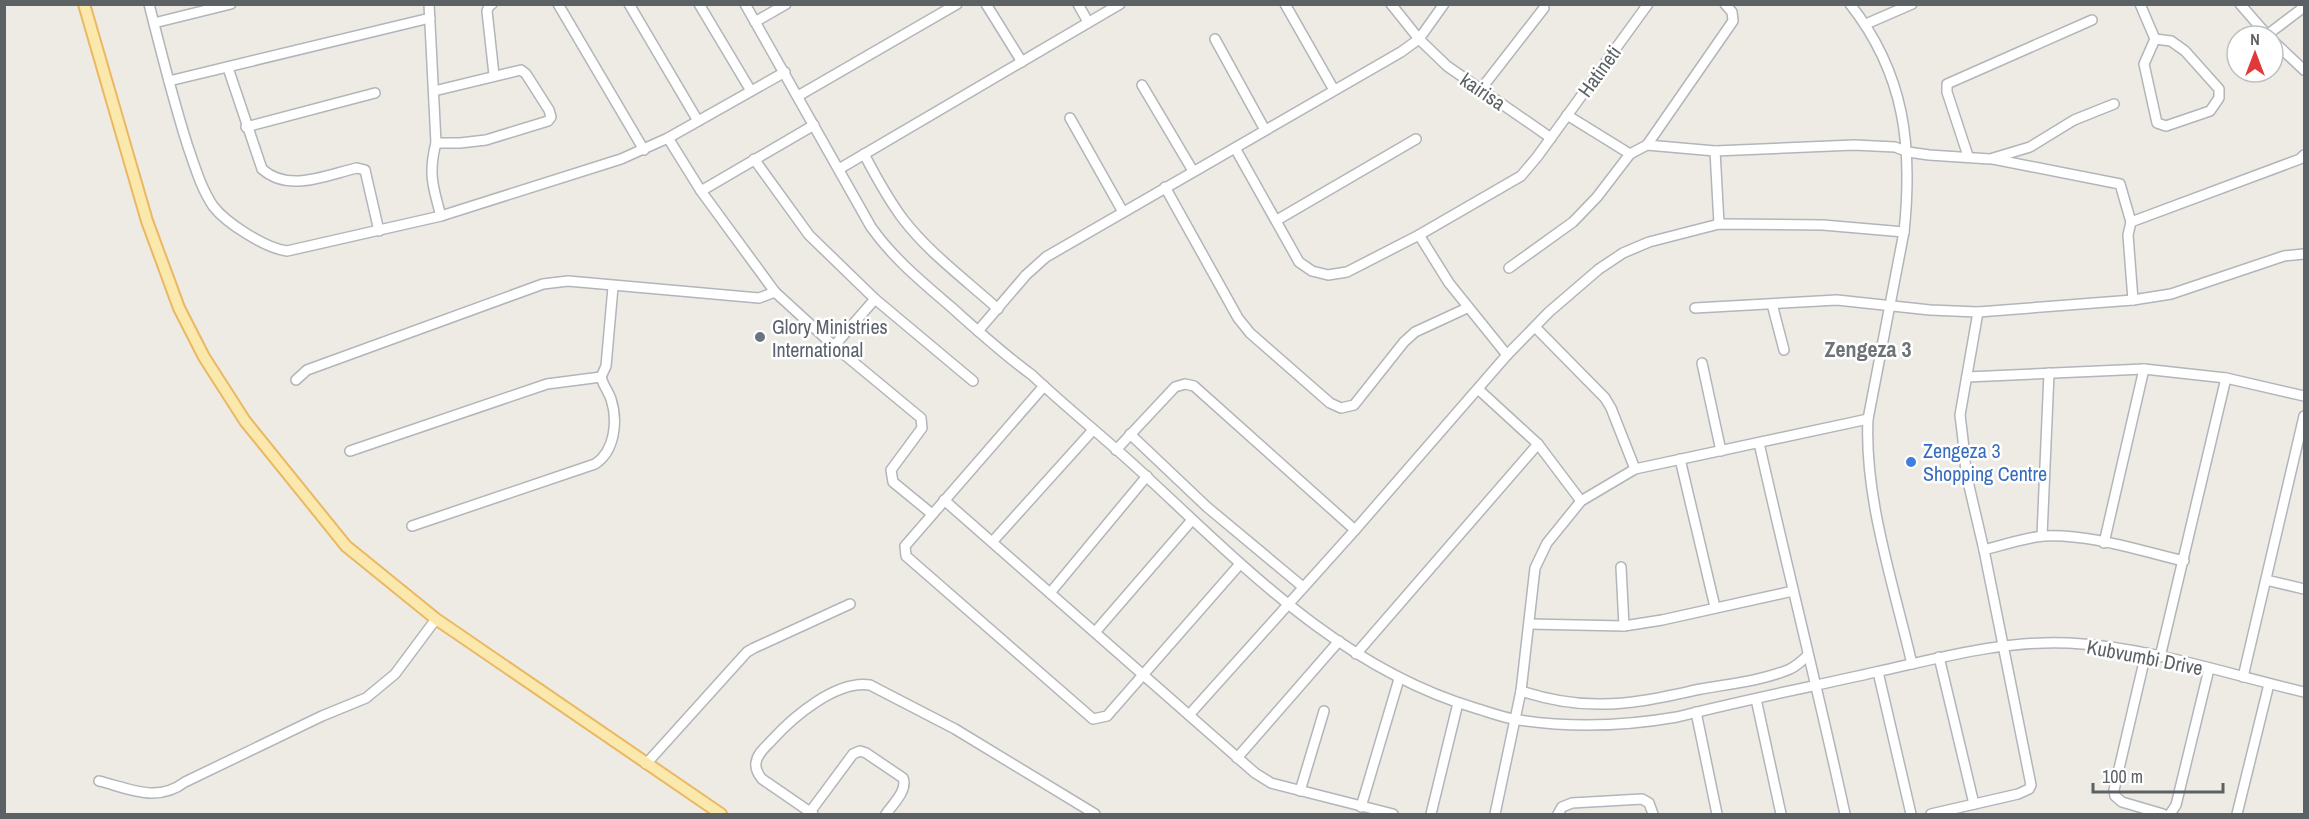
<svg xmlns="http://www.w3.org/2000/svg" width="2309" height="819" font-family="'Archivo Narrow',sans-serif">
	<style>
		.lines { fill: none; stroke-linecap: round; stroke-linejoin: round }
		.minor-casing { stroke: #b2b5b9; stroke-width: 12 }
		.major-casing { stroke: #eab861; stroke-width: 14 }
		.minor { stroke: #fff; stroke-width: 9 }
		.major { stroke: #fbe8ad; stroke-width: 10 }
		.worship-dot { fill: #6b7280; stroke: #fff; stroke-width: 2 }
		.shop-dot { fill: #3f7fe0; stroke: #fff; stroke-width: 2 }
		.labels { text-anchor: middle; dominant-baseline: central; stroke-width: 5; stroke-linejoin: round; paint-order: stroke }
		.street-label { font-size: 20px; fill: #5c6164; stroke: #fff }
		.worship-label { font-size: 20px; fill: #5b616d; stroke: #fff; text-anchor: start }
		.shop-label { font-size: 20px; fill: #366cbe; stroke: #fff; text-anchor: start }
		.quarter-label { font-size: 22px; font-weight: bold; fill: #6d7376; stroke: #fff }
	</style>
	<rect width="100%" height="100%" fill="#eeebe5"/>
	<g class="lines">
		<g class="minor-casing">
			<g id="minor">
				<path d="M149,4C161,52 173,100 188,147C195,167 201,188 213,206C226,223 265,248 287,251L441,216L621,159L668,138L785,72"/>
				<path d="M429,4L436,143C428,173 433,188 441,216"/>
				<path d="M492,4L489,6L487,11L494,75"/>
				<path d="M558,4L644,150"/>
				<path d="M629,4L698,121"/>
				<path d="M699,4L751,91"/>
				<path d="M745,4L871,227C893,258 921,281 950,306C977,330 1003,354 1032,375C1070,411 1110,442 1148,478C1246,569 1343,669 1475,708C1489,712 1504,718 1519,720C1571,728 1625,726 1677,717C1743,700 1810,687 1876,672C1940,658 2003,640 2069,643C2149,647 2227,674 2304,692"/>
				<path d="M986,4L1022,62"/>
				<path d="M1078,4L1088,22"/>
				<path d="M1285,4L1334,90"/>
				<path d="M1391,4L1419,39L1447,66L1551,138"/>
				<path d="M1850,4C1905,74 1913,146 1904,232L1868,419C1864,498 1894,586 1912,664"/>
				<path d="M2140,4L2155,39L2144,64L2157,123L2166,126L2210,111L2219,98V89L2185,51L2171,41L2155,39"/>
				<path d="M2240,4L2268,36"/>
				<path d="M755,22L786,4"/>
				<path d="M154,23L231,4"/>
				<path d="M1866,24L1912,4"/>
				<path d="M2267,35L2304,7"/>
				<path d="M1215,39L1265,130"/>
				<path d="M2273,41L2304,70"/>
				<path d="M228,68L262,169C289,193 326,175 357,168L365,170L379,231"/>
				<path d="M169,81L430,18"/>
				<path d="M1142,85L1193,171"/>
				<path d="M1481,89L1544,8"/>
				<path d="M434,91L521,70L526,74L549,110L551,117L548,121L486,140L460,143H436"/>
				<path d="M798,96L957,4"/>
				<path d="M1567,115L1630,154"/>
				<path d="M1070,118L1123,212"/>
				<path d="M246,127L375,93"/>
				<path d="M668,138L701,191L775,292L834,346L921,418L922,428L891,470L893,482L932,514"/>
				<path d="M1647,145L1733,21L1732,12L1725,4"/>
				<path d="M1235,148L1299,262L1312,271L1328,275L1347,272L1419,235L1521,176L1537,157L1648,4"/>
				<path d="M1715,151L1719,224"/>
				<path d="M864,154C876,177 888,199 903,219C929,253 966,280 998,309"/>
				<path d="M1968,156L1947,92V84L2092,20"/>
				<path d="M754,159L809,235L875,299L973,381"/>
				<path d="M1993,159L2120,184L2131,222"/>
				<path d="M839,169L1120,4"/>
				<path d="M1165,187L1238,318L1250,333L1330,403L1341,408L1354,405L1404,342L1415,332L1467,308"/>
				<path d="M701,191L814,125"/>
				<path d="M1277,220L1416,139"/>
				<path d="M1419,235L1449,283L1507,355"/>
				<path d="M1509,268L1573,222L1597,197L1630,154L1647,145L1715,151L1854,145L1895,147L1908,152L1929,155L1990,159L2030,147L2074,120L2114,104"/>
				<path d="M2133,300L2128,235L2131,222L2300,159L2304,155"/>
				<path d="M1772,304L1784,350"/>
				<path d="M1695,308L1837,300L1930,310L1978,312L2133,300L2171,294L2284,256L2304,254"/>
				<path d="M1535,327L1605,398L1611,408L1635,469"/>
				<path d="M978,331L1026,275L1046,257L1401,52L1419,39L1444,4"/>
				<path d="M834,346L875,299"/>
				<path d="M1702,363L1721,451"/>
				<path d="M1967,377L2144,369L2226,378L2304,396"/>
				<path d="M296,380L307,370L543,284L568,281L759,298L775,292"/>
				<path d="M1044,386L905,546L906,556L1093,719L1107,716L1240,564"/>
				<path d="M1478,389L1538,444L1581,501"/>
				<path d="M1130,434L1207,507L1303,587"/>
				<path d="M1759,443C1787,567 1818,690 1845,814"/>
				<path d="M1116,450L1175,387L1185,384L1194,386L1355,530"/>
				<path d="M350,451L547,384L601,377L606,366L613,287"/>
				<path d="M1680,459L1715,607"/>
				<path d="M944,500L1255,773L1271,783L1393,814"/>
				<path d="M412,526L595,464C615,451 618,421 611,399C608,391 603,385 601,377"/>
				<path d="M2042,536L2049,373"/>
				<path d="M993,541L1093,430"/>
				<path d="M2104,543L2144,369"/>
				<path d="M1984,550C2003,545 2024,538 2043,536C2087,533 2141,551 2184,561"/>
				<path d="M1621,567L1624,626"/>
				<path d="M2266,580L2304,589"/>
				<path d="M1050,593L1147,476"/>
				<path d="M1529,624L1624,626L1662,620L1793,591"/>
				<path d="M1096,631L1192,520"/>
				<path d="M2146,653L2114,790L2115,796L2122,802L2163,814"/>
				<path d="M1356,654L1538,444"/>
				<path d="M1939,657L1974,804"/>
				<path d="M2160,657L2226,378"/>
				<path d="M1878,672L1911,814"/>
				<path d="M2243,677L2304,416"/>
				<path d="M1521,691C1546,699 1571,704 1597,704C1632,705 1667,696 1701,689C1729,684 1765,680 1790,669C1798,665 1803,660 1808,655"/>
				<path d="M1756,699L1781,814"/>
				<path d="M1696,712L1717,814"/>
				<path d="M1189,715L1355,530L1507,355L1549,312L1599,269L1623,253L1649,242L1719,224L1823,225L1904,232"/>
				<path d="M1237,758L1339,641"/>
				<path d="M646,764L747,652L754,648L850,604"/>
				<path d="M99,781C131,789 157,803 185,782L322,716L366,698L395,674L436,619"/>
				<path d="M1300,791L1324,711"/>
				<path d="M1361,807L1399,679"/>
				<path d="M810,812L853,754L860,751L866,753L903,778C908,790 893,804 886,814"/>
				<path d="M813,814L762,779C758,774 755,769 756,763C757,753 766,747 772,740C793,717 836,680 870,685L955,729L1095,814"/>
				<path d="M1431,814L1458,703"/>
				<path d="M1495,814L1521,691L1535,568L1547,543L1581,501L1635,469L1868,419"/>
				<path d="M1558,814L1562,807L1572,803L1642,799L1649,803L1653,814"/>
				<path d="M1931,814L2018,794L2029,789L2031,785L1984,550L1966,473L1964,448L1960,415L1978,312"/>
				<path d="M2170,814L2176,805L2209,669"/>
				<path d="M2237,814L2269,684"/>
			</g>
		</g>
		<g class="major-casing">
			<path id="major" d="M84,4L147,221L179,308L204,357L245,421L346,546L436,619L721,814"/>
		</g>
		<use href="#minor" class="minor"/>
		<use href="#major" class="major"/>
	</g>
	<circle class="worship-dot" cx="760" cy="337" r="6"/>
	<circle class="shop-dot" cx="1911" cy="462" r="6"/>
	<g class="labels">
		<g class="street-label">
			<text transform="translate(1599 71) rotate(-54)">Hatineti</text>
			<text transform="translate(1483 91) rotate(34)">kairisa</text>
			<text transform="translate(2145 657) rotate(11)">Kubvumbi Drive</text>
		</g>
		<g class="worship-label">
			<text x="772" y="326">Glory Ministries<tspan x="772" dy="23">International</tspan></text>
		</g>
		<g class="shop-label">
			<text x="1923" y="450">Zengeza 3<tspan x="1923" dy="23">Shopping Centre</tspan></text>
		</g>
		<g class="quarter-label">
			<text x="1868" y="349">Zengeza 3</text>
		</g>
	</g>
	<rect width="2309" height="819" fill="none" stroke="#5c6164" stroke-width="12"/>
	<g transform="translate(2255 54)"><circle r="28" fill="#ffffff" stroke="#bec0c1" stroke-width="1.5"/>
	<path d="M0-4.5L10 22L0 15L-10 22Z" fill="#e13839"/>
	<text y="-9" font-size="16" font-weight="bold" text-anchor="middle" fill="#5c6164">N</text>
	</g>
	<path d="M2093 783v9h130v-9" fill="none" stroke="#5c6164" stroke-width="3"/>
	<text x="2102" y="783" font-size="18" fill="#5c6164" stroke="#ffffff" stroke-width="4.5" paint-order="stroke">100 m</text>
</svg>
